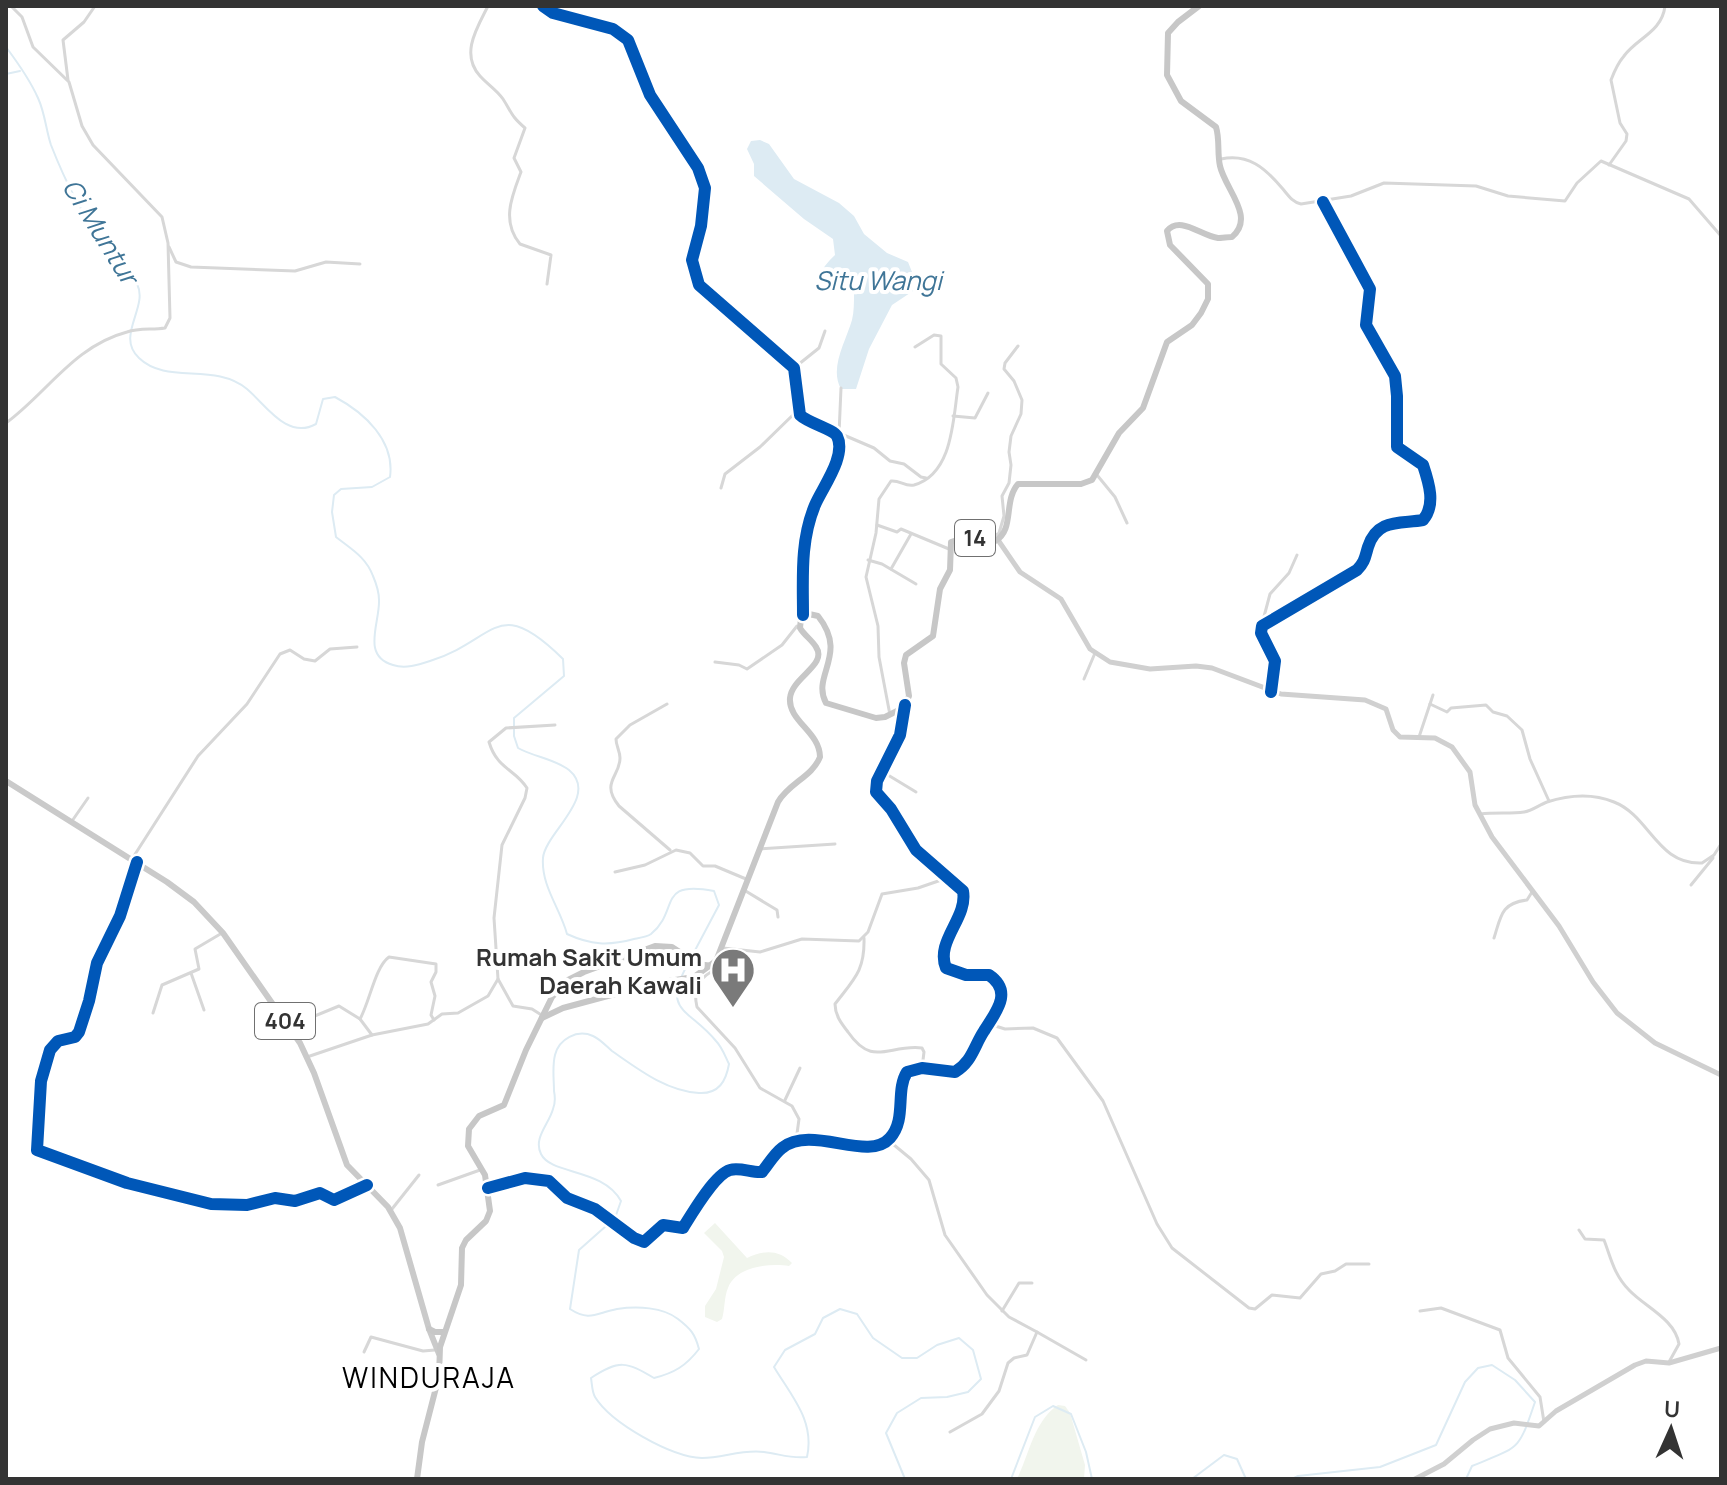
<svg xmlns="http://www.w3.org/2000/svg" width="1727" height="1485" font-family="Manrope,sans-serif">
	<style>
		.green { fill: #f1f5ed }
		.water { fill: #ddebf3 }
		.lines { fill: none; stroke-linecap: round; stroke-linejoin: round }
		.stream { stroke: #ddebf3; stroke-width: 2 }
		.minor { stroke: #d7d7d7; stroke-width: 3 }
		.secondary { stroke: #d0d0d0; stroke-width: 5 }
		.primary { stroke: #cacaca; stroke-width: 6 }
		.trunk { stroke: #c7c7c7; stroke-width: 6 }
		.cycleway-casing { stroke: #fff; stroke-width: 17 }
		.cycleway { stroke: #0057b8; stroke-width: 12 }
		.labels { text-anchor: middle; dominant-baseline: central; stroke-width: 8; stroke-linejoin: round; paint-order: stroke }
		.shield { fill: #fff; stroke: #707070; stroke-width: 2 }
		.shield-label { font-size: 22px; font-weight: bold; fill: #333 }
		.poi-label { font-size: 24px; font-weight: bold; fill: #333; stroke: #fff; text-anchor: end }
		.water-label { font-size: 26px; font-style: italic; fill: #3f7597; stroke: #fff }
		.quarter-label { font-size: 28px; letter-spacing: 2px; fill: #000; stroke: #fff }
	</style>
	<rect width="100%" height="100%" fill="#fff"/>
	<g class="green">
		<path d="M715,1223L747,1258C763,1250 779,1249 792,1263L789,1266C770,1263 736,1266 728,1288C724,1297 725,1309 722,1319L717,1322L705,1317V1306L716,1289L724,1257L722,1251L704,1233Z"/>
		<path d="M1058,1405L1065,1406L1070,1413L1085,1465L1084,1479H1017C1029,1455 1034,1421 1058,1405Z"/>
	</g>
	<path class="water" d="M760,140L769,144L794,179L839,203L854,216L864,234L887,253L908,262L916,282L913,291L892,305L869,349L856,389H841C829,368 846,341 852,320C854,312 854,302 854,294L848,287H826C815,274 825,265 835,255L833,239L804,219L754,176V164L747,149L751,141Z"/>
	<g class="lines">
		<g class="stream">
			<path d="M6,47C18,63 30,80 38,98C45,113 46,130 51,145C58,163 67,183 76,200C84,214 92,230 101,242C113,256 128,268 137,284C149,307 115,336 139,358C167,385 214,362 247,389C266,405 287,440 316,424L323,399L335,397C365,413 395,441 390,477L372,487L341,489L334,495L332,512L336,537C351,549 366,557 373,576C376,583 379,593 379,600C380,623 361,656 393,665C405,669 418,665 430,661C497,640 496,593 563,659L564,676L514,718V736L518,748C534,757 555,759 569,770C600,796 545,833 543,858C541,886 560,908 567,934C591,945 608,946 634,939C639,938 647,937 651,934C680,910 656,880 714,891L719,905L692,956"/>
			<path d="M6,74L20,71"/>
			<path d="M689,962C660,1012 689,1008 716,1041C722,1047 725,1056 729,1064C726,1081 719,1094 699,1093C666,1091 638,1069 612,1051C606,1046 600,1039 593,1036C577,1029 559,1039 555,1055C552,1067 554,1079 554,1091C555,1096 555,1104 553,1109C549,1124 533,1138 541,1154C551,1175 603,1168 621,1201L615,1218L579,1250L570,1309C590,1322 596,1313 617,1309C637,1306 663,1307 678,1319C691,1329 695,1334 699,1349C686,1366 674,1373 654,1378C626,1361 619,1360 591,1378C592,1384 592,1392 595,1397C611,1423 671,1457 702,1458C723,1458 742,1449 764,1452C780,1454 791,1459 807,1457C815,1421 792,1397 774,1367L785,1350L815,1334L823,1318L840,1309L857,1314L873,1338L902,1358H917L937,1345L959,1338L973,1350L981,1379L968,1392L947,1397L921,1398L897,1413L886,1433L905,1479"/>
			<path d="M1011,1479L1035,1417L1053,1406L1071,1414L1086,1452L1092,1479"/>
			<path d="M1192,1479L1224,1455L1237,1459L1246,1479"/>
			<path d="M1292,1479L1298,1476L1380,1467L1436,1445L1465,1382L1478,1368L1492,1365L1515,1380L1535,1402C1518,1452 1520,1446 1472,1466L1466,1479"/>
		</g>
		<g class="minor">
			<path d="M488,6C477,28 460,54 480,76C487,84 497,90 503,99C512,113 511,116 525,128L514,158L521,172C512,196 501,221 520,244L551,255L547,284"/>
			<path d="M543,6L553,13L613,29L628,40L650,95L698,168L705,188L701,226L692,260L699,285L794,368L800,415C808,423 833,429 837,436C847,456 822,488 815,505C800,541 803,578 803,615"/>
			<path d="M68,80L63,40L84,22L95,6"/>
			<path d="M1221,159C1248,153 1265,168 1282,188C1288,195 1292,202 1301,204L1351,196L1384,183L1476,186L1508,196L1565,201L1577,183L1601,161L1689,199L1721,236"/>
			<path d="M1609,165L1626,141L1627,134L1620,123L1611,80C1614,72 1618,63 1624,56C1637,38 1662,32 1665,6"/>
			<path d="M169,247L176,262L191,267L295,271L326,262L360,264"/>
			<path d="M794,368L819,348L825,331"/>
			<path d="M953,416L975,418L988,393"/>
			<path d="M6,423C47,393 74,346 127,332C139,328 152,330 165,328L170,318L168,243L162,217L93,145L82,126L69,82L33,47L22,17L11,6"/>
			<path d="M839,433L874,448L890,461L904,464L921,477L926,478"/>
			<path d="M839,434L841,388"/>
			<path d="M1097,475L1115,497L1127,523"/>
			<path d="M721,488L725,474L760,447L798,410"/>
			<path d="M877,525L897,532L901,529L949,549"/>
			<path d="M989,539L999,533L1004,516L1002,496L1009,483L1011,465L1009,452L1011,436L1021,414L1022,400L1014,381L1004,369L1005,363L1018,346"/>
			<path d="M868,560L882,564L916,584"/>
			<path d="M891,569L911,534"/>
			<path d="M1262,624L1270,594L1289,573L1297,555"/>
			<path d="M715,662L739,665L747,669L782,645L797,626"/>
			<path d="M1084,679L1095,653"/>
			<path d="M1272,688L1275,661L1261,633L1262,626L1357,570C1365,562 1365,557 1368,547C1377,518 1401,524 1423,520C1436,505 1429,483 1423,465L1397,447V396L1395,376L1366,325L1370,289L1323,202"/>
			<path d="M667,704L630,725L616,739C616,746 620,751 620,758C620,777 600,782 619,806L670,850"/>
			<path d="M1430,704L1447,712L1451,708L1486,705L1493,712L1507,716L1522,730L1530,759L1549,801"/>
			<path d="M890,715L879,657L878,626L866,577L876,533L879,499L891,481C900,480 905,487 914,485C953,474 953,419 958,387L956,378L941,364V336L934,335L915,347"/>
			<path d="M1419,737L1433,695"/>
			<path d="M883,772L916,792"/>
			<path d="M1480,814C1496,812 1511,814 1524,812C1532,811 1539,805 1547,802C1569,795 1592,793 1614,802C1650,816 1657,865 1702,863L1714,855L1721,844"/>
			<path d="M72,821L88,798"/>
			<path d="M760,849L835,844"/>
			<path d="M132,859L198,756L247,704L280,654L290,650L304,659L315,661L330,649L357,647"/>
			<path d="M136,866L116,927L97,963L89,1001L79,1032L75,1037L58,1041L50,1050L41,1081L37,1150L127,1183L211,1204L247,1205L275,1198L295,1201L320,1193L334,1200L366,1185"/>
			<path d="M615,872L645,865L676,850L690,853L703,866H715L746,879"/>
			<path d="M1691,885L1713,858"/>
			<path d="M744,890L777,910L778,917"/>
			<path d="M864,938C865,971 854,979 835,1004C835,1015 841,1023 848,1032C873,1068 888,1044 922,1048L924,1052L922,1068"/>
			<path d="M1494,938C1501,916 1501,903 1527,900L1532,892"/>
			<path d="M723,948L760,952L802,939L859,941L868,932L882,894L918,888L947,878"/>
			<path d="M718,958V968C700,977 692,986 697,1007L735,1048L760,1088L792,1106L799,1119L796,1141"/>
			<path d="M191,973L204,1010"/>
			<path d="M498,979L494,918L502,845L525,798L527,788C515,769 497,769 489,742L506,728L555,725"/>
			<path d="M153,1013L162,985L199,969L195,949L222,933"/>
			<path d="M310,1018L339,1006L360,1019L372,1035"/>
			<path d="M360,1019C370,1001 375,967 389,957L436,964V972L431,982L435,996L431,1015L434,1020"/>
			<path d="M989,1024L1005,1029L1033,1028L1057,1038L1103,1101L1157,1224L1172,1248L1249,1308L1255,1309L1272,1295L1300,1298L1321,1274L1335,1271L1346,1264H1369"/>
			<path d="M307,1057L372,1035L428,1024L442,1014L458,1013L488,996L498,979L513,1006L532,1009L543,1016"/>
			<path d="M785,1100L800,1068"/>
			<path d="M888,1140L911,1159L929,1180L945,1235L987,1295L1009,1317L1037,1332L1027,1355L1014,1358L1008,1363L999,1391L982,1414L950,1432"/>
			<path d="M438,1185L480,1170"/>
			<path d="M488,1188L525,1178L549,1181L567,1198L595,1209L634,1238L644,1242L663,1225L683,1228C691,1215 715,1174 730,1170C740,1167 752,1173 762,1172C768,1165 774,1154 782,1148C812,1124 868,1163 890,1138C907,1119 895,1091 907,1072L922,1068L955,1072C972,1062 974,1046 984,1031C995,1013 1014,992 989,975H966L946,968C935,941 968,918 963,891L916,850L891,809L876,792L877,781L900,735L905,705"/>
			<path d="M392,1209L419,1175"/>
			<path d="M1579,1230L1585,1239L1604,1240C1611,1258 1614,1275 1629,1290C1645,1307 1675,1319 1679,1344L1669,1362"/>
			<path d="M1002,1311L1019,1283H1032"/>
			<path d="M1420,1311L1441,1308L1500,1330L1508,1358L1540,1397L1544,1422"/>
			<path d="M1037,1332L1086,1360"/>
			<path d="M364,1352L371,1337L423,1351L435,1350"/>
		</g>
		<g class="secondary">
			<path d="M998,540L1020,572L1061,599L1090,649L1110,662L1150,669L1196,666L1212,668L1281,694L1365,700L1386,709L1393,730L1400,737L1435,738L1452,747L1470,772L1475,805L1492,837L1559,926L1593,982L1617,1013L1655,1043L1721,1075"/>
			<path d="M1415,1479L1444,1464L1473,1440L1490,1429L1514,1423L1539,1426L1556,1411L1635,1365L1646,1361L1669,1363L1721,1348"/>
		</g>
		<path class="primary" d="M6,781L167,882L194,902L223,933L300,1043L314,1073L347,1165L388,1207L400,1228L429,1329L439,1354"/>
		<g class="trunk">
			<path d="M542,1018L563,1008L656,983L694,977L716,961L778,802C789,783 812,777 820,757C820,732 788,721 790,698C792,677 828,665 816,647C812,640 804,635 800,628L801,618L809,614L818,616C849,655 811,675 826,703L876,718L885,717L899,710L905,705L909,696L904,663L906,655L933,636L940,589L950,570L951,542L966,537L995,541C1015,530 1003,501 1018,484H1081L1092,480L1119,433L1143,408L1167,342L1192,325L1201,313L1208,299V284L1170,245L1167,231C1180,215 1201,236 1218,238C1221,238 1229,237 1232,237C1256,217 1225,189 1220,166C1217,153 1220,140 1216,127L1181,101L1167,75L1168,33L1178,22L1199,6"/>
			<path d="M429,1329L435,1332H444"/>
			<path d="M417,1479L422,1442L439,1376L440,1347L461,1285L462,1248L466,1240L486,1221L490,1211L485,1175L468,1146L469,1129L479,1116L504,1105L526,1050L552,997L568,980L584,972L655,946L672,947L698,964L712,966"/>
		</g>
		<g class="cycleway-casing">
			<g id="cycleway">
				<path d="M543,6L553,13L613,29L628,40L650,95L698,168L705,188L701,226L692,260L699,285L794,368L800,415C808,423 833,429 837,436C847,456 822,488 815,505C800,541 803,578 803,615"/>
				<path d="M1271,692L1275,661L1261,633L1262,626L1357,570C1365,562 1365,557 1368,547C1377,518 1401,524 1423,520C1436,505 1429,483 1423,465L1397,447V396L1395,376L1366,325L1370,289L1323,202"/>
				<path d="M137,862L120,916L97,963L89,1001L79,1032L75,1037L58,1041L50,1050L41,1081L37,1150L127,1183L211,1204L247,1205L275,1198L295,1201L320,1193L334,1200L367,1185"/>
				<path d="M488,1188L525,1178L549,1181L567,1198L595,1209L634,1238L644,1242L663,1225L683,1228C691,1215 715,1174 730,1170C740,1167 752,1173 762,1172C768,1165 774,1154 782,1148C812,1124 868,1163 890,1138C907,1119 895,1091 907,1072L922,1068L955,1072C972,1062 974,1046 984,1031C995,1013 1014,992 989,975H966L946,968C935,941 968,918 963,891L916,850L891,809L876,792L877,781L900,735L905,705"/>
			</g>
		</g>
		<use href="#cycleway" class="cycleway"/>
	</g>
	<defs>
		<g id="hospital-pin" transform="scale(2.3)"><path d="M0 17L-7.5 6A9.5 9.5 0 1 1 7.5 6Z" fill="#7a7a7a" stroke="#fff"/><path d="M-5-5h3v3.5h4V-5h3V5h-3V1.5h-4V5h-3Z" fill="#fff"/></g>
	</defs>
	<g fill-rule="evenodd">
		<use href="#hospital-pin" x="733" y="970"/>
	</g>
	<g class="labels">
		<g class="shield">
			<rect x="955" y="520" width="40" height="36" rx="6"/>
			<rect x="255" y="1003" width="60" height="36" rx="6"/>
		</g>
		<g class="shield-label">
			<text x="975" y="538">14</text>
			<text x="285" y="1021">404</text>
		</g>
		<g class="poi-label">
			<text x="702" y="956">Rumah Sakit Umum<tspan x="702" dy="28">Daerah Kawali</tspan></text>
		</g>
		<g class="water-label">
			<text transform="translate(101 231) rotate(58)">Ci Muntur</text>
			<text x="878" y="280">Situ Wangi</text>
		</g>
		<g class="quarter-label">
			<text x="429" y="1377">WINDURAJA</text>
		</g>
	</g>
	<rect width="1727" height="1485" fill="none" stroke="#333333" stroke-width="16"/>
	<g transform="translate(1671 1429) rotate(3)" stroke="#ffffff" stroke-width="6" paint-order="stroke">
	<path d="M0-6L14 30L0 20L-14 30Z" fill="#333333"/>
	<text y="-12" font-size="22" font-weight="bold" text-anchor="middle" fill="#333333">U</text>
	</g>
</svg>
